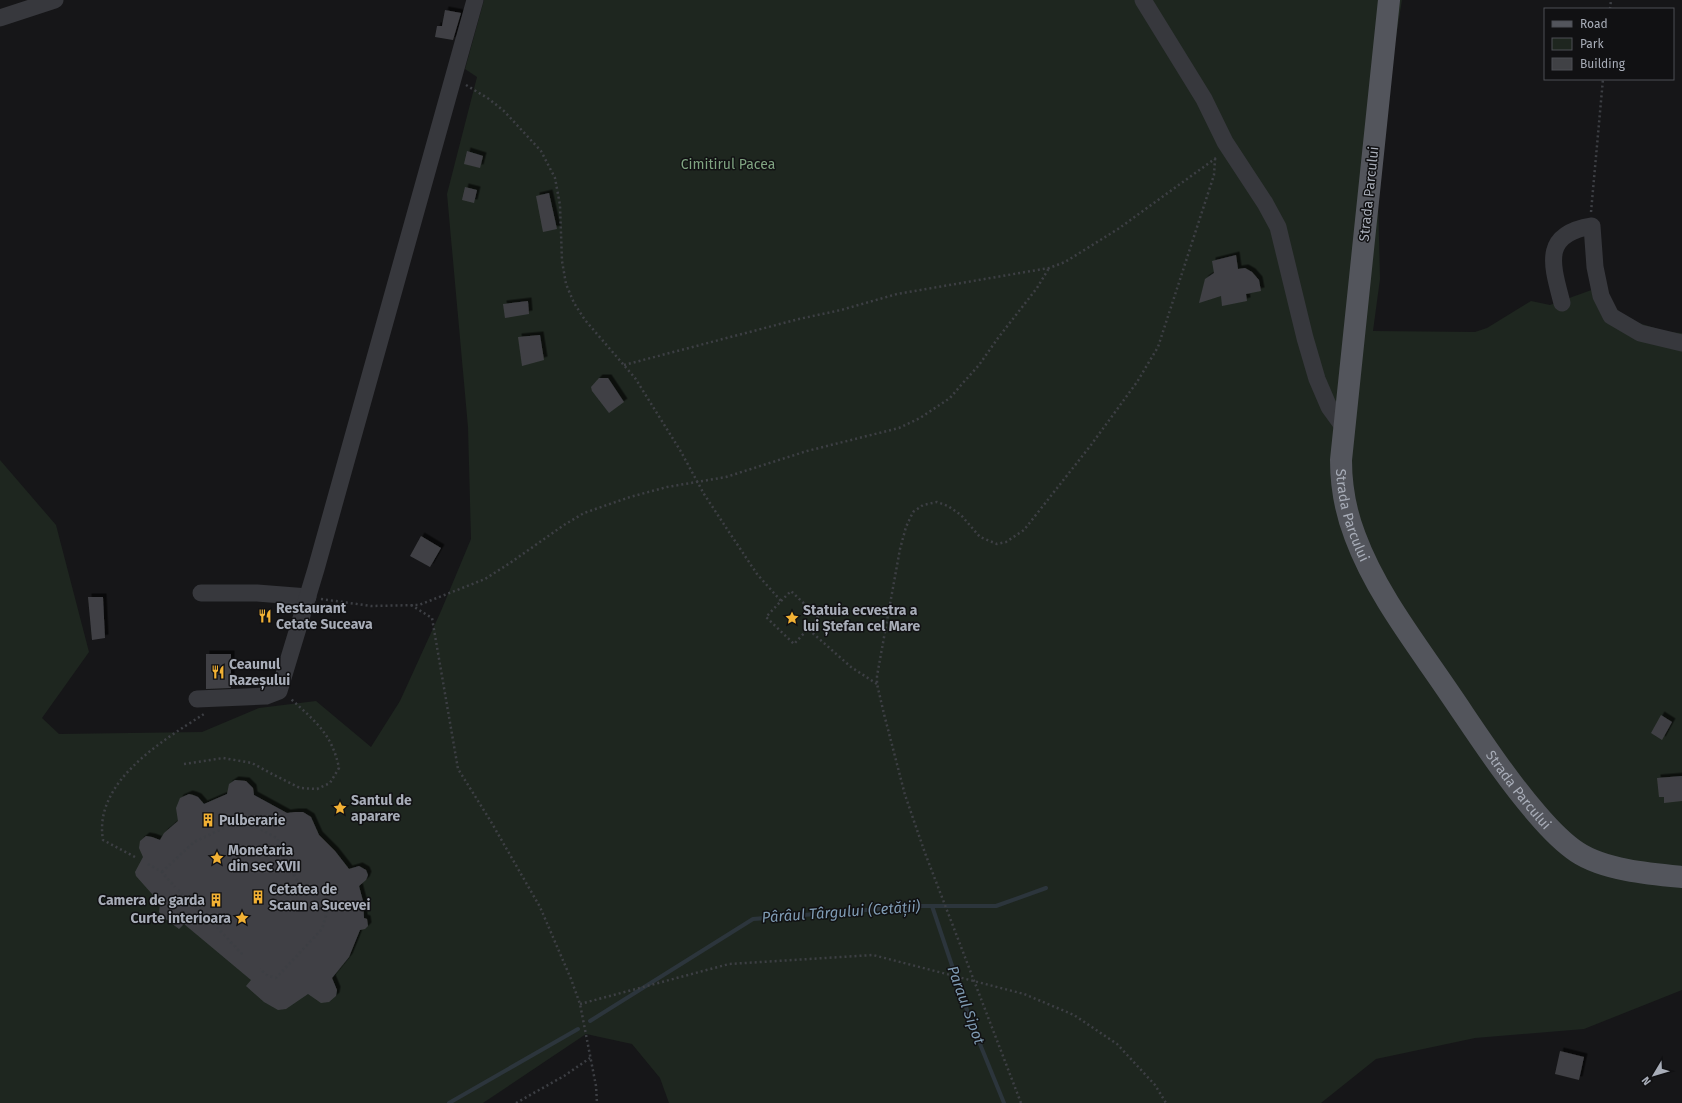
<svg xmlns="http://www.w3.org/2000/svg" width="1682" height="1103" font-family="'Fira Sans',sans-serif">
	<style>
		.green { fill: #1e261f }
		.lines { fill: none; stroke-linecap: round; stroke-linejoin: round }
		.stream { stroke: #2c353c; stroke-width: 4 }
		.building { fill: #404145; filter: url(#shadow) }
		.path { stroke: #3d3f44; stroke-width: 2.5; stroke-dasharray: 2 3; stroke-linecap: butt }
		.minor { stroke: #37383d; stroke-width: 17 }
		.major { stroke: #53555c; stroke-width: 22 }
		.labels { text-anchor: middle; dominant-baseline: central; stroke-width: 3; stroke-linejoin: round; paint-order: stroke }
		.park-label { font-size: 14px; fill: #7fa381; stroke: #111113 }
		.street-label { font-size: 14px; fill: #a8adb8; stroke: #111113 }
		.poi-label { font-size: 14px; font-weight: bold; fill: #a8adb8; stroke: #111113; text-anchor: start }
		.water-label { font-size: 15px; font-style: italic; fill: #7f9bb3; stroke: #111113 }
	</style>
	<defs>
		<filter id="shadow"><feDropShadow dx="3.5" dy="-3.5" stdDeviation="0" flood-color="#0009"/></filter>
	</defs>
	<rect width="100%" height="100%" fill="#161618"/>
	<path class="green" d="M484,0H1402L1377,155L1380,279L1373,331L1475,332L1487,328L1531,301L1550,305L1597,288L1626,319L1668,332L1682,333V990L1584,1029L1475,1038L1376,1059L1321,1103H669L660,1078L632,1044L586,1034L483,1103H0V460L56,525L89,652L42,718L59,734L202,732L259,708L316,701L371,747L400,701L441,611L471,539L468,427L447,194L477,77L465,69Z"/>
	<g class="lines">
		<g class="stream">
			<path d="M932,906L971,1022L1004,1103"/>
			<path d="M590,1021L753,919L917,906H996L1046,888"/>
			<path d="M449,1103L578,1029"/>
		</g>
	</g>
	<g class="building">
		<path d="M445,10L461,13L453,40L435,37L437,26H442Z"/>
		<path d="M467,151L483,156L480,168L464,164Z"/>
		<path d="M465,187L477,190L474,203L462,200Z"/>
		<path d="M549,193L557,229L543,232L536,196Z"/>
		<path d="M1236,255L1238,269L1245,268L1252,272L1259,280L1261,291L1246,294L1247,301L1222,306L1221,296L1199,303L1205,279L1214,273L1212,261Z"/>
		<path d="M528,301L529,314L505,318L503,304Z"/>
		<path d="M540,335L544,360L522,366L518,337Z"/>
		<path d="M599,378H608L624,402L609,413L592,391L591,387Z"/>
		<path d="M421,536L441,548L430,567L410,556Z"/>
		<path d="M88,597H103L105,638L92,640Z"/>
		<path d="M206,654H231V688L206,689Z"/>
		<path d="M1661,715L1672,722L1662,740L1651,733Z"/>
		<path d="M1682,776V801L1664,803V797H1659L1657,778Z"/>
		<path d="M235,780L246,781L253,788L254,795L287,813L295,812H303L311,817L319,835L335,851L349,869L359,866L366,870L368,875L366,880L359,886L363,901L364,918L367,919L368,926L365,929L360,930L349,957L332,978L337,990L336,996L329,1002L321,1003L308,994L286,1009L278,1010L264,1002L246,986L251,980L184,924L179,929L163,917L159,912L160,903L136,876L135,872L143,857L139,848L140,841L146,836L152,837L160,840L164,833L178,821L176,808L180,798L189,794L193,795L198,797L204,804L227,794L229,784Z"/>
		<path d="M1560,1051L1584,1057L1579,1080L1555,1074Z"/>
	</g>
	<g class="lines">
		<g class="path">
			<path d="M1610,9L1611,0"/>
			<path d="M466,85L489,99L504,111L541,151L555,178L560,205L562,261L566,284L574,303L585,320L635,378L680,450L704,494L729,532L757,574L781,601L766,617L794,644L808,629L851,667L877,684"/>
			<path d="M1591,212L1603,79"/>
			<path d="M624,365L799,319L841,310L897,294L1049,268L1065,262L1118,229L1216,158"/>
			<path d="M321,599L371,606L419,605L485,579L510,563L564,525L584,513L630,497L667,487L726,477L807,451L899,428L920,418L950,398L962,384L979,365L998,338L1037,288L1049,268"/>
			<path d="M781,601L791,591L818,617L808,629"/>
			<path d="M411,605L432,618L458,769L490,820L540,907L571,979L580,1004L596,1086L597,1103"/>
			<path d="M184,764L223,758L252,763L274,775L300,788L317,789L330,783L339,768C332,734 316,722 291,699"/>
			<path d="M135,857L103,840C93,782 162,741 204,714"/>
			<path d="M148,864L162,872L175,887"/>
			<path d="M162,872L194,842L228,826L257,827L278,839V848L289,861L293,873L299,884L322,902L327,912L322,929L276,978L268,976L260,969"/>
			<path d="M178,890L197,909"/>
			<path d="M199,910L208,918"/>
			<path d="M210,920L243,955"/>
			<path d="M580,1004L729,964L873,955L1024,994L1074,1015L1117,1044L1155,1085L1166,1103"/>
			<path d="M516,1103L564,1076L590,1058"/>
			<path d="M1021,1103L925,853L905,795L884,714L877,684V676L900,549L906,527L913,512L923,505L937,502L948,506L961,515L980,537L997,544L1006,542L1024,530L1091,445L1137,382L1158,347L1214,175L1215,159"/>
		</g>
		<g class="minor">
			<path d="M1143,0L1204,99L1225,142L1265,203L1278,227L1305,338L1317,379L1329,407L1345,429"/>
			<path d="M0,18L55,0"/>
			<path d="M1562,303C1552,265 1541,234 1592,226L1595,267L1601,296L1611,316L1640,333L1682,343"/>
			<path d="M201,593H257L308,597"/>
			<path d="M197,699L266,696L279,691L316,569L475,0"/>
		</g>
		<path class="major" id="s1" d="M1389,0L1341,460C1341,487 1345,510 1355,536C1376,593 1417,645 1450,694C1478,735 1505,777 1537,814C1549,828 1562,842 1577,852C1604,870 1650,874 1682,877"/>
	</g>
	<defs>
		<g id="restaurant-bare" transform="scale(1.08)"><path d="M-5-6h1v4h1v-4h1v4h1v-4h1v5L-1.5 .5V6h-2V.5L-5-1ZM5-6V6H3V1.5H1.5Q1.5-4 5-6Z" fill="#f2b134" stroke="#111113" stroke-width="2.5" paint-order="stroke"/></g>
		<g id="sight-bare" transform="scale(1.08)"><path d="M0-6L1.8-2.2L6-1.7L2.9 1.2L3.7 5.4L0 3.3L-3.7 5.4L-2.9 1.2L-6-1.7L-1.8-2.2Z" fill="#f2b134" stroke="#111113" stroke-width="2.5" paint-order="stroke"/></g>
		<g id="building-bare" transform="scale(1.08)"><path d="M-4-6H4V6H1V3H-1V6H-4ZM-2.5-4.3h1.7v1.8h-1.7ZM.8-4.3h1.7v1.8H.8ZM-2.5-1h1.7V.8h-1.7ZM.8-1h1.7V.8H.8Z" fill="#f2b134" stroke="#111113" stroke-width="2.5" paint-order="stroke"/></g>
	</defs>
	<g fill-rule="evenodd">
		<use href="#restaurant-bare" x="265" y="616"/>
		<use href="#sight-bare" x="792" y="618"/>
		<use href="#restaurant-bare" x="218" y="672"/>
		<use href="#sight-bare" x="340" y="808"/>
		<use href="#building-bare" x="208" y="820"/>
		<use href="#sight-bare" x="217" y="858"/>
		<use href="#building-bare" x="258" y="897"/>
		<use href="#building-bare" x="216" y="900"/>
		<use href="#sight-bare" x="242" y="918"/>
	</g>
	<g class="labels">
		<g class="park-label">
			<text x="728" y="164">Cimitirul Pacea</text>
		</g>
		<g class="street-label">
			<text transform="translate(1369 194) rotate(-84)">Strada Parcului</text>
			<text stroke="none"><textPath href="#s1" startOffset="519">Strada Parcului</textPath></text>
			<text stroke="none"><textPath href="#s1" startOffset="843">Strada Parcului</textPath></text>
		</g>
		<g class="poi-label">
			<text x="276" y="608">Restaurant<tspan x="276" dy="16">Cetate Suceava</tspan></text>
			<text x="803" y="610">Statuia ecvestra a<tspan x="803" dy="16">lui Ștefan cel Mare</tspan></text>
			<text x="229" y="664">Ceaunul<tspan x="229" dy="16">Razeșului</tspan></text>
			<text x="351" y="800">Santul de<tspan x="351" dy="16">aparare</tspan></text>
			<text x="219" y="820">Pulberarie</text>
			<text x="228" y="850">Monetaria<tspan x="228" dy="16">din sec XVII</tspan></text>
			<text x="269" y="889">Cetatea de<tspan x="269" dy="16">Scaun a Sucevei</tspan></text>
			<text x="205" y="900" text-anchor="end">Camera de garda</text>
			<text x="231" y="918" text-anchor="end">Curte interioara</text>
		</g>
		<g class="water-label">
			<text transform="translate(841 912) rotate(-4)">Pârâul Târgului (Cetății)</text>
			<text transform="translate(966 1005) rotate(70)">Paraul Sipot</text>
		</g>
	</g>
	<rect x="1544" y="8" width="130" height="72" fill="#111113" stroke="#4d4f55"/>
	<rect x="1552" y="21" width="20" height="6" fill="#53555c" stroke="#4d4f55"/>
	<text x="1580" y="28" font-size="12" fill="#a8adb8">Road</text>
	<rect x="1552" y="38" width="20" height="12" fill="#1e261f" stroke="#4d4f55"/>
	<text x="1580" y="48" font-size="12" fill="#a8adb8">Park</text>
	<rect x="1552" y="58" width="20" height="12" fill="#404145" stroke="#4d4f55"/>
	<text x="1580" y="68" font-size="12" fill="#a8adb8">Building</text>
	<g transform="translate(1654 1075) rotate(232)" stroke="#111113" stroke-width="3" paint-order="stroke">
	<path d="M0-3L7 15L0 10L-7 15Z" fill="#a8adb8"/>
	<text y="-6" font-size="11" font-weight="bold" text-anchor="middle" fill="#a8adb8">N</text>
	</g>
</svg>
